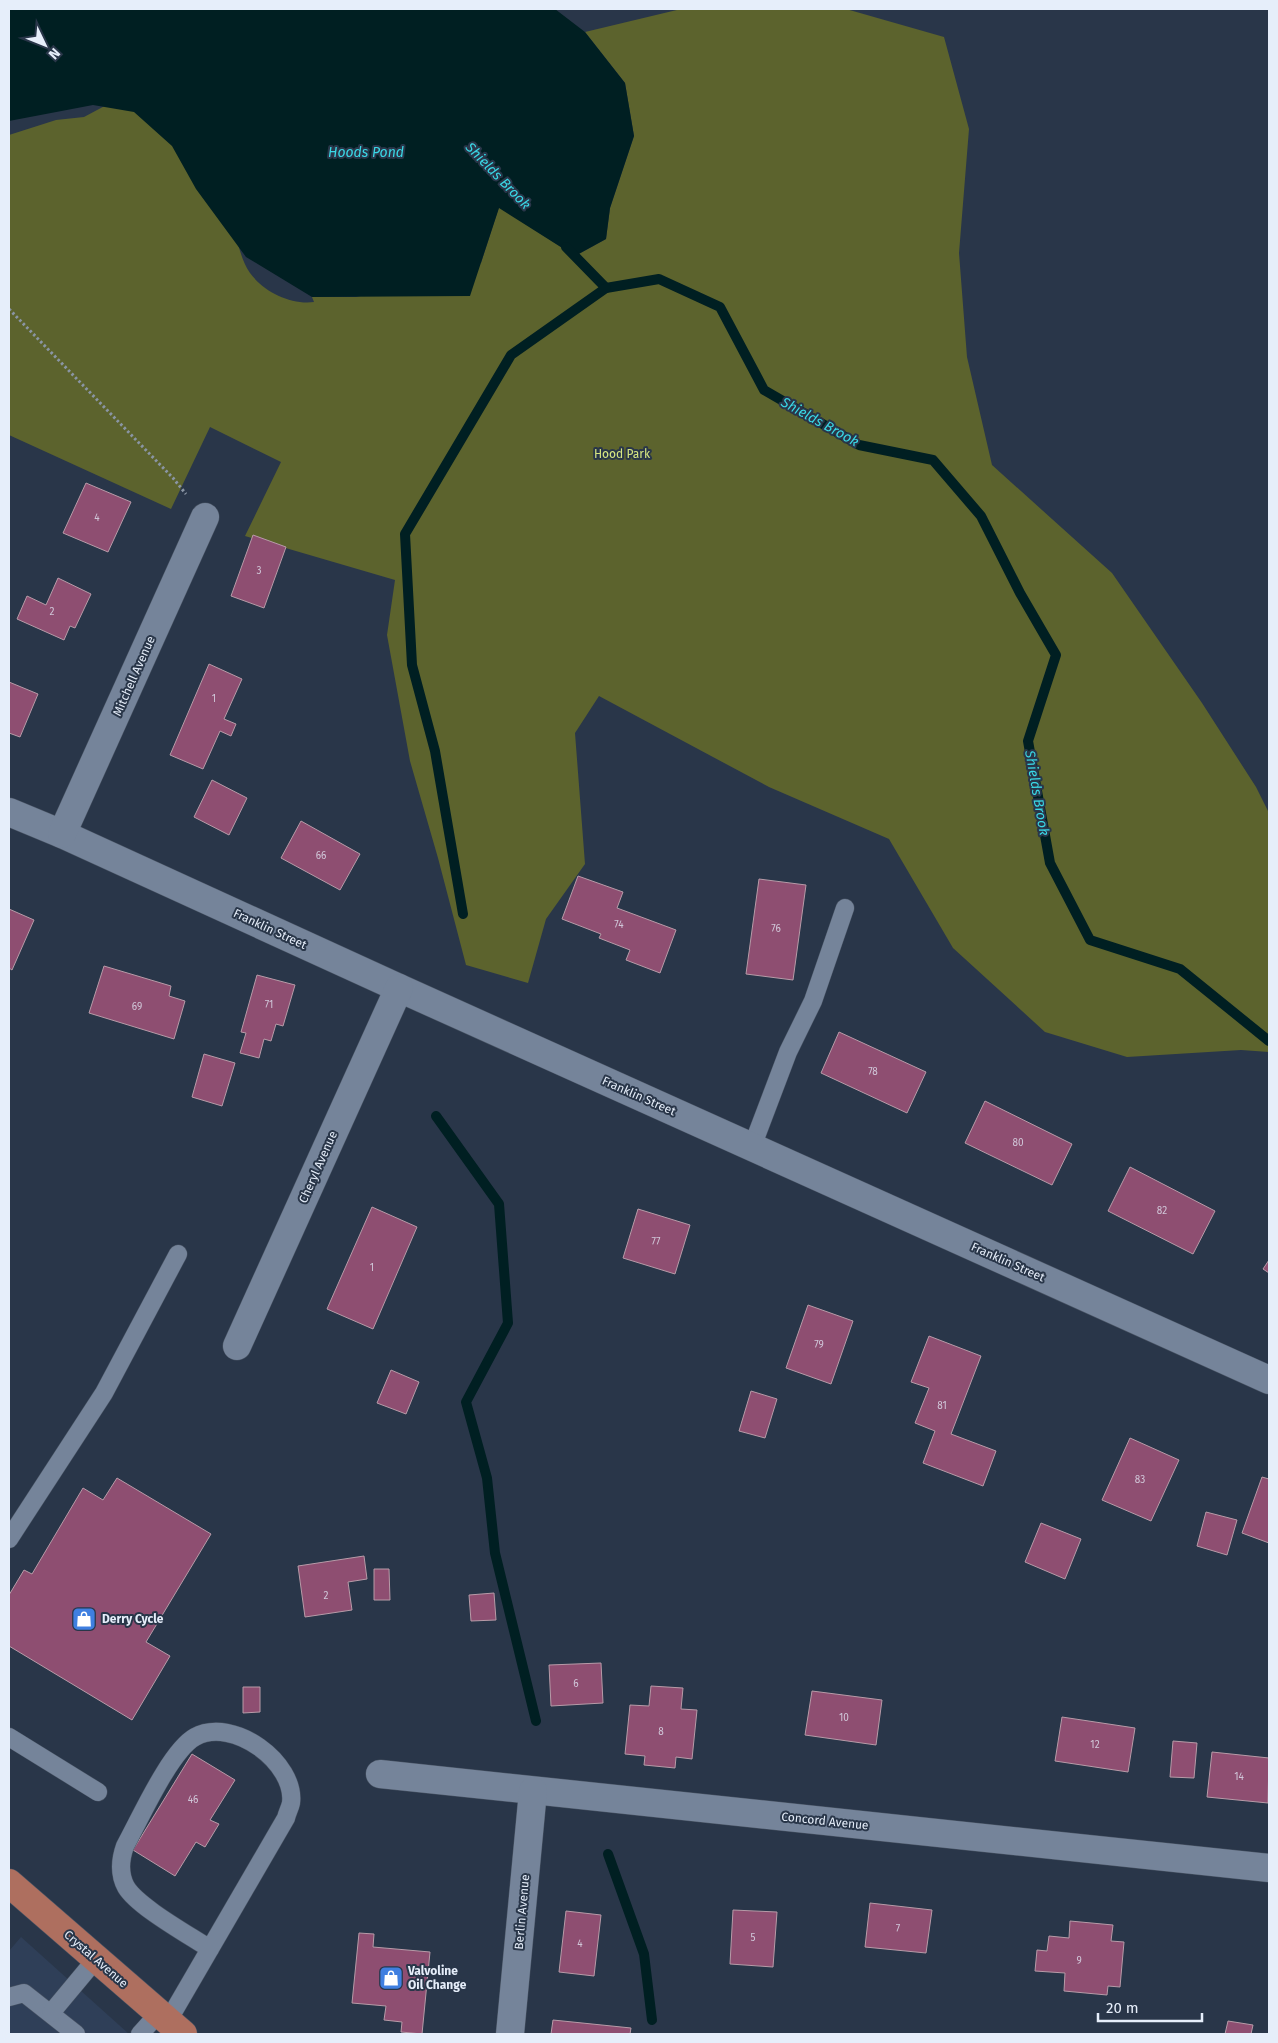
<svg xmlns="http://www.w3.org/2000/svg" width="1278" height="2043" font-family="'Fira Sans',sans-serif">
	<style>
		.built { fill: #2f3f58 }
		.green { fill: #5c632d }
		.water { fill: #001f22 }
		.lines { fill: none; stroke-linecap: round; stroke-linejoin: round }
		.stream { stroke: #001f22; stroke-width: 10 }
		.building { fill: #8e4e71; stroke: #b79ba8 }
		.lane-casing { stroke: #485363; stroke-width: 19 }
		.street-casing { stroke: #485363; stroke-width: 29 }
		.primary-casing { stroke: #485363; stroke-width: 29 }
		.path { stroke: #8a95a4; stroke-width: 3; stroke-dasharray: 2.5 2.5; stroke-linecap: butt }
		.lane { stroke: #75849a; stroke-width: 18 }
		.street { stroke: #75849a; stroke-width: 28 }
		.primary { stroke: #ae6f5f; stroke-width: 28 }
		.labels { text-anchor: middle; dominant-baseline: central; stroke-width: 4; stroke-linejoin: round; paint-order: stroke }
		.number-label { font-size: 10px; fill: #d0c6d8 }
		.park-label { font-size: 12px; fill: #d7e681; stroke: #293649 }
		.street-label { font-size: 12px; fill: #e6eefa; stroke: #293649 }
		.poi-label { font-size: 12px; font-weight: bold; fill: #e6eefa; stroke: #293649; text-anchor: start }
		.water-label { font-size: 14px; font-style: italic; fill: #3ad8e6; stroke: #293649 }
	</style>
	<rect width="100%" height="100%" fill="#293649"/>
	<path class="built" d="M21,1937L129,2034H9V1951Z"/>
	<path class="green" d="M681,9H846L944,37L969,129L959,253L967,357L992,465L1112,573L1202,703L1256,787L1269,813V1052L1241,1050L1127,1057L1045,1032L953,948L889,839L769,787L599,696L575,733L585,864L546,919L528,983L466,965L438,858L410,761L387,635L395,580L245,536L281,462L210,427L171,509L9,435V135L56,120L84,117L114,101L141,103C169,140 201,177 227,216C238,233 238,256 250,273C264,292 291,305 314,302L312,297H356L481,263L499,207L575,256L606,239L610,208L634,136L625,83L585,32Z"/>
	<path class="water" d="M9,9H555L585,32L625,83L634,136L610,208L606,239L575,256L499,208L470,296L312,297L246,257L196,189L172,146L134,112L93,105L9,121Z"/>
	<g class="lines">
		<g class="stream">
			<path d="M566,247L606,288L659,279L720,307L764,390L859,445L933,460L981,516L1020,593L1056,655L1028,741L1050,863L1090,940L1180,969L1269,1041"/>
			<path d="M463,914L435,751L412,665L405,534L511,355L606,288"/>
			<path d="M436,1116L499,1204L508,1323L466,1402L487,1478L495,1553L536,1721"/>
			<path d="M608,1854L644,1954L652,2020"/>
		</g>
	</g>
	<g class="building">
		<path d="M86,483L131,502L108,552L63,533Z"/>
		<path d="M253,535L286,547L264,608L231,596Z"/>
		<path d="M58,578L91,594L75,628L70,626L64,640L17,619L27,596L46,605Z"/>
		<path d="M209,664L242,679L224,719L236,724L231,736L220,731L203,769L170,755Z"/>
		<path d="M9,682L38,694L20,737L9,733Z"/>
		<path d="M212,780L247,798L229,835L194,817Z"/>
		<path d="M301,821L360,854L340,890L281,858Z"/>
		<path d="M578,876L623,892L617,908L676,930L660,973L626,960L630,950L599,938L601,934L562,919Z"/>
		<path d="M759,879L806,885L793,980L746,974Z"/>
		<path d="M9,909L34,920L12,970L9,968Z"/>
		<path d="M104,966L171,986L169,996L185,1001L174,1039L89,1013Z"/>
		<path d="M257,975L295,985L283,1026L276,1024L271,1041L264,1039L259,1058L240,1053L246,1033L241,1032Z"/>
		<path d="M839,1032L926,1072L907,1113L821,1073Z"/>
		<path d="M204,1054L235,1063L222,1106L192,1097Z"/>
		<path d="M985,1101L1072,1144L1052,1185L965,1143Z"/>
		<path d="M1130,1167L1215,1211L1193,1254L1108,1211Z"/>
		<path d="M372,1207L417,1227L373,1329L327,1309Z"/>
		<path d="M638,1209L690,1225L675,1274L623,1258Z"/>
		<path d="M1269,1260V1273L1263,1269Z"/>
		<path d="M808,1305L853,1321L831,1384L786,1368Z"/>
		<path d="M929,1336L981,1356L951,1434L996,1451L983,1486L923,1463L935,1431L915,1423L929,1388L911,1382Z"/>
		<path d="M391,1370L419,1382L406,1414L377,1403Z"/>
		<path d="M751,1391L777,1399L765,1438L739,1431Z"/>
		<path d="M1130,1438L1179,1460L1151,1521L1102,1500Z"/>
		<path d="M1262,1477L1269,1479V1543L1242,1533Z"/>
		<path d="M117,1478L211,1534L146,1642L170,1656L132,1720L9,1646V1595L24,1570L32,1574L83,1488L103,1500Z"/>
		<path d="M1206,1512L1237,1520L1227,1555L1197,1546Z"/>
		<path d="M1041,1523L1081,1539L1065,1579L1025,1562Z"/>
		<path d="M364,1556L367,1579L348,1582L352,1610L305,1617L298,1566Z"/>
		<path d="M374,1569H389L390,1600H374Z"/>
		<path d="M494,1593L496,1620L471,1621L469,1595Z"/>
		<path d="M601,1663L603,1703L551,1706L549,1665Z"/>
		<path d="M651,1686L683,1688L681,1709L697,1710L692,1759L676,1757L675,1768L644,1765L645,1756L625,1754L630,1705L649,1706Z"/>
		<path d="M243,1687H260V1712L243,1713Z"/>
		<path d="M812,1691L882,1700L876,1745L805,1735Z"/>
		<path d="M1062,1717L1135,1728L1128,1772L1055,1761Z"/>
		<path d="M1173,1741L1197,1743L1194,1778L1170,1777Z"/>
		<path d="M1212,1752L1269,1758L1268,1803L1207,1797Z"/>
		<path d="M192,1754L235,1780L210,1820L219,1824L205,1847L196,1842L175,1876L133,1850Z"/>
		<path d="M870,1903L932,1910L926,1953L865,1947Z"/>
		<path d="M733,1910L777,1912L773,1967L730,1964Z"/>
		<path d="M566,1911L601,1915L594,1976L559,1972Z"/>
		<path d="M1070,1921L1113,1925L1111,1941L1124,1942L1120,1987L1108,1986L1107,1995L1064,1991L1065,1973L1035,1971L1037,1950L1047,1951L1049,1936L1069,1938Z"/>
		<path d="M359,1933L374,1934L373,1947L430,1952L422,2034L401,2032L402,2022L384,2020L386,2006L352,2003Z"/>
		<path d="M553,2020L631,2028L630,2034H551Z"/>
		<path d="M1228,2021L1253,2025L1251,2034H1225Z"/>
	</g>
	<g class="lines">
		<g class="lane-casing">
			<g id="lane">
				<path d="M752,1147L788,1052L813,1001L845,908"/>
				<path d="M9,1539L104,1393L178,1254"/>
				<path d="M9,1737L98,1792"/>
				<path d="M9,1997L24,1993L76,2034"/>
				<path d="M51,2013L96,1959"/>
				<path d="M168,2021L286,1818C287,1813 290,1808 291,1803C296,1763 233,1716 195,1737C170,1751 140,1819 125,1846C120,1860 119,1874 126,1887C138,1907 189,1935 210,1949"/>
				<path d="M140,2034L159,2013"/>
			</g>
		</g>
		<g class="street-casing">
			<g id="street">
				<path d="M9,812L62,834L399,988L1269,1380"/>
				<path d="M62,834L205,517"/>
				<path d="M237,1346L399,988"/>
				<path d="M380,1774L1269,1868"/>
				<path d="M510,2034L533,1791"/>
			</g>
		</g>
		<g class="primary-casing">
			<path id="primary" d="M9,1883L183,2034"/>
		</g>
		<path class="path" d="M9,309L173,478L186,494"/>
		<use href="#lane" class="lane"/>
		<use href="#street" class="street"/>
		<use href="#primary" class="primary"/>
	</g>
	<defs>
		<g id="shop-square" transform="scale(1.25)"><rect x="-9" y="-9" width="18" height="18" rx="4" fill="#3f7fe0" stroke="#293649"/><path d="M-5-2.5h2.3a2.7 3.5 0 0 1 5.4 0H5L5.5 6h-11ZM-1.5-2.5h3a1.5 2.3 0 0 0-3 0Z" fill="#fff"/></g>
	</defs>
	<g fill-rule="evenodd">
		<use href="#shop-square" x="84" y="1619"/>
		<use href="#shop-square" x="391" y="1978"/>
	</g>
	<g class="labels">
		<g class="number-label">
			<text x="97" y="518">4</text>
			<text x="259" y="571">3</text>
			<text x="52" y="612">2</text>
			<text x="214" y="699">1</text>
			<text x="321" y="856">66</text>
			<text x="619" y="925">74</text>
			<text x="776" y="929">76</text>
			<text x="269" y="1005">71</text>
			<text x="137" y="1007">69</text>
			<text x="873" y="1072">78</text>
			<text x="1018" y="1143">80</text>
			<text x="1162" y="1211">82</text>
			<text x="656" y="1242">77</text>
			<text x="372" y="1268">1</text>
			<text x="819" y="1345">79</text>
			<text x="942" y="1406">81</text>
			<text x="1140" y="1480">83</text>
			<text x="326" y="1596">2</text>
			<text x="576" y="1684">6</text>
			<text x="844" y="1718">10</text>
			<text x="661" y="1732">8</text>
			<text x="1095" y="1745">12</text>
			<text x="1239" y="1777">14</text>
			<text x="193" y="1800">46</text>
			<text x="898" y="1929">7</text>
			<text x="753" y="1938">5</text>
			<text x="580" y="1944">4</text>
			<text x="1079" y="1961">9</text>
		</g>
		<g class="park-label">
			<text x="622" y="454">Hood Park</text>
		</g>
		<g class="street-label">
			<text transform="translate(134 676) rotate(-66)">Mitchell Avenue</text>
			<text transform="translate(270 929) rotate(25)">Franklin Street</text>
			<text transform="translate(639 1096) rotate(24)">Franklin Street</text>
			<text transform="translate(318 1167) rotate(-66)">Cheryl Avenue</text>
			<text transform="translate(1008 1262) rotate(24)">Franklin Street</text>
			<text transform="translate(825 1821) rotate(6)">Concord Avenue</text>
			<text transform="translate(522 1912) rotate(-85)">Berlin Avenue</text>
			<text transform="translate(96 1959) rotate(41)">Crystal Avenue</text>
		</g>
		<g class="poi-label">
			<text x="102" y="1619">Derry Cycle</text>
			<text x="408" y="1971">Valvoline<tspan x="408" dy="14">Oil Change</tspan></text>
		</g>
		<g class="water-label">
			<text x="366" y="152">Hoods Pond</text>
			<text transform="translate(498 176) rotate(46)">Shields Brook</text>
			<text transform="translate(820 422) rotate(29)">Shields Brook</text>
			<text transform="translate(1037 793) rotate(80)">Shields Brook</text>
		</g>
	</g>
	<rect width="1278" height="2043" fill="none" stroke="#e6eefa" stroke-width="20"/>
	<g transform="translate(45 45) rotate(133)" stroke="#293649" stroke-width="4" paint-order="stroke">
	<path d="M0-4L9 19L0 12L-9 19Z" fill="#e6eefa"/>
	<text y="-8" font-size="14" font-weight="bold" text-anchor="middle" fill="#e6eefa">N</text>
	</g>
	<path d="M1098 2013v8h104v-8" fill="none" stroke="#e6eefa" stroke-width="2.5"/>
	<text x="1106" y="2013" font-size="15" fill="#e6eefa" stroke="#293649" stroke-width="4" paint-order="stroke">20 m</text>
</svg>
